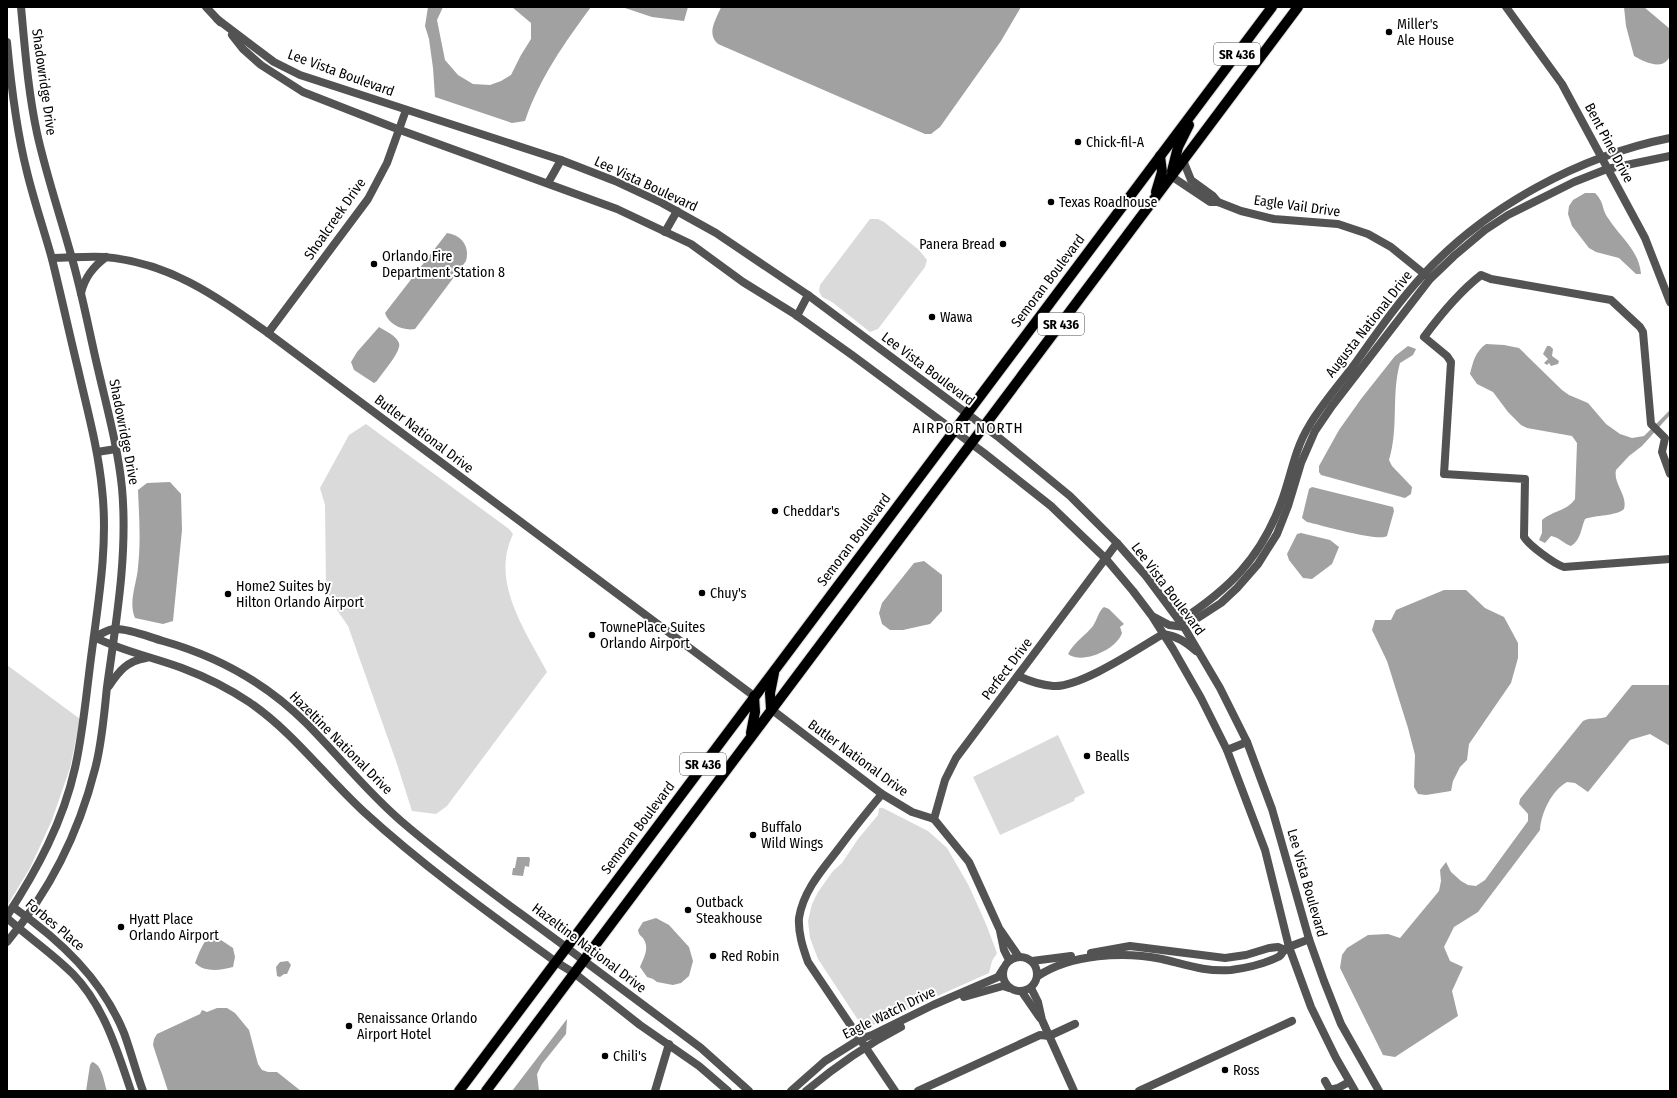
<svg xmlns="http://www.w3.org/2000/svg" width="1677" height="1098" font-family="'Fira Sans Condensed',sans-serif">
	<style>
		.green { fill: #dadada }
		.water { fill: #a1a1a1 }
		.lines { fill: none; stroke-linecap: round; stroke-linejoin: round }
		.primary-casing { stroke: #dbdbdb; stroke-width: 12 }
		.minor { stroke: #535353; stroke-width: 8 }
		.tertiary { stroke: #535353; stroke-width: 8 }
		.primary { stroke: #000; stroke-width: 10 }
		.poi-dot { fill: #000; stroke: #fff; stroke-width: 1.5 }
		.labels { text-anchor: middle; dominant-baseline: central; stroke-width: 4; stroke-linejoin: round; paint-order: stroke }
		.shield { fill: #fff; stroke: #4c4c4c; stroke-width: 1 }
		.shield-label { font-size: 13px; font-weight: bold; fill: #000 }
		.poi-label { font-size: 14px; fill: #000; stroke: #fff; text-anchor: start }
		.street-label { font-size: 14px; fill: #000; stroke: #fff }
		.neighbourhood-label { font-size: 15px; letter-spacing: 1px; fill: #000; stroke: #fff }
	</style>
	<rect width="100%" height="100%" fill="#fff"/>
	<g class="green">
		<path d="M870,219H878L884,222L919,250L927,260L925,267L878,329L870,332L832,302L822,297L819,291L820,285Z"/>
		<path d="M366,424L509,529L513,534C490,582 525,630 547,672L447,806L436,814L412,811L397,764L348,626L331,601L326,586L325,505L320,488L349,435Z"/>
		<path d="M7,665L80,719L70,768L52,820L30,868L7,906Z"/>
		<path d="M1058,735L1085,793L1075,798L1074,801L1000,835L973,777Z"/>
		<path d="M879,808H883L928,831L947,848L969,886L986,924L997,953L992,961L989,973L864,1029L818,959L810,938L808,921L812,904L818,892L833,871L842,863L858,839L878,815Z"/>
	</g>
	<g class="water">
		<path d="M428,7H443L437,20L445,60L458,75L473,84L490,85L501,81L511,75L521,55L531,39V23L512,7H502H591C565,42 539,79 525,121L512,123L435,97L433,68L429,39L425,26Z"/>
		<path d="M622,7H688L684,21L652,17Z"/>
		<path d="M721,7H1021L1001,41L940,127L931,134H925L718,44C706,33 716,20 721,7Z"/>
		<path d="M1624,7H1644L1670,29C1670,37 1672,48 1670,55C1665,72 1644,62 1634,56L1626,26Z"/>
		<path d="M1585,193H1595C1605,203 1601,208 1608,218C1620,237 1639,250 1641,274H1636L1619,258L1596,252L1589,248L1572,226L1568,214L1569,206L1573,200Z"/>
		<path d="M447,233C462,235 470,247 466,261L415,329C403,331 389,325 385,313Z"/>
		<path d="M379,327C385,331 396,335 399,343C402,351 382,373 377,381L374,383L354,370L351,362L357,352Z"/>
		<path d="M1486,344L1504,345L1519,348L1562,390L1569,395L1588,403L1606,424L1620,434L1632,438L1644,436L1670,410V415L1642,446L1629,456L1616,470C1613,484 1628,495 1624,509C1617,516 1595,515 1585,519C1581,528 1581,540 1571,546C1564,544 1559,537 1551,536L1545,543L1539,540L1542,533V520C1552,511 1567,511 1575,499L1577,443L1572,436L1527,428L1521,425L1508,412L1493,392L1477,384L1470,374C1473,362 1475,352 1486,344Z"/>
		<path d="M1408,346L1416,349L1413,355L1400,363C1391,395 1399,427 1389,460L1392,466L1412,487L1411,494L1405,498L1321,475L1319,472V466L1339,430L1361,399L1395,356Z"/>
		<path d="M1547,346H1550L1553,349L1552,356L1559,361L1558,364L1551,366L1549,363L1547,365L1544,363L1548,359L1543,354Z"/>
		<path d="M170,482L181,494L182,530L173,621L163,624L135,618C128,602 137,583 138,567C141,541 139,515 138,490L147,483Z"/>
		<path d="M1312,487L1393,507L1394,511L1387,536C1378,542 1321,525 1307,522L1302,518L1309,489Z"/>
		<path d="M1301,533L1330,540L1339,547L1332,564L1312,579L1303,578L1289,560L1287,554L1297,534Z"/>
		<path d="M924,561L942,575V611L930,624L903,630H890L882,624L879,613L882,603L914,563Z"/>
		<path d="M1444,590H1466L1485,608L1504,617L1518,643V658L1511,683L1469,744L1467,760L1460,767L1453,781L1451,791L1426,795L1418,794L1414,787L1415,755L1408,728L1387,661L1372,630L1375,620H1391L1396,610Z"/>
		<path d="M1104,607L1109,609L1124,624L1120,627L1122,633C1117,649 1083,665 1068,654C1074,642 1085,636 1093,626C1097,620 1099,610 1104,607Z"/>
		<path d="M1632,685H1670V746L1650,734L1630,740L1588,792L1575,783L1567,782C1552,790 1541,813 1540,830L1478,912L1454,927L1444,947L1450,961L1463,967L1452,991L1458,1016L1395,1057L1383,1055L1340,968L1342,955L1347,948L1368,935L1388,934L1400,938L1439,891L1441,881L1440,870L1446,862L1451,872L1461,881L1468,885L1476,886L1485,880L1528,821V814L1519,804L1520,799L1583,721C1591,717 1598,720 1606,717Z"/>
		<path d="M517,857H529L530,859L529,867L525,866L523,876L512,875L513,868H515Z"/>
		<path d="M656,918L669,925L689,947L693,961L689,976L681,983L673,985L657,982L653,979L647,977L640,967C644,957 650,948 643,938C640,935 639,935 638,930L643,922Z"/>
		<path d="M212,934L233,948L235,957L233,967C221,970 205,973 195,963C199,953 203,941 212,934Z"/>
		<path d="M288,961L291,965L287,974H284L280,977L277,976L276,967L280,962Z"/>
		<path d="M217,1008H227L235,1013L249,1030L258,1064L262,1070L268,1072H277L301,1091H168L153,1045L154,1039L157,1034L200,1014L202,1010L207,1012Z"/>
		<path d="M567,1019L566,1034L542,1064L537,1074L539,1091H512Z"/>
		<path d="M92,1062C102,1064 104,1082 107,1091H86L90,1065Z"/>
	</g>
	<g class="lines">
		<g class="primary-casing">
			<g id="primary">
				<path d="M1172,171L1178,147L1189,125"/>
				<path d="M1156,192L1162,172L1160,156"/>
				<path d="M771,709L770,693L774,673"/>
				<path d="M751,733L755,712L754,696"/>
				<path d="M459,1091L1272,7"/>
				<path d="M486,1091L1298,7"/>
			</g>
		</g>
		<g class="minor">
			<path d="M7,42C11,85 16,129 27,172C34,201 44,230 52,259C61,295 69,332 78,369C87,409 98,448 102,489C109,550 96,614 89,674C85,706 82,737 75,768C63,822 37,870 7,916"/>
			<path d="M1183,160L1191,180L1213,196L1218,202"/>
			<path d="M1171,176L1210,202H1218L1241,211L1274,219L1338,224L1368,234L1391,247L1428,277"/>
			<path d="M52,258C69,258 86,256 104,257C169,262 216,296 268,333L754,696"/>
			<path d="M81,293C85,277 93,267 106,257"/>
			<path d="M268,333L368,199L387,163L406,110"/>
			<path d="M97,452L116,449"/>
			<path d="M1670,474L1662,452L1665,438L1651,424L1643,332L1640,327L1611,300L1491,279L1481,275C1458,293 1441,314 1424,337L1447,356L1451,362L1444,474L1525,479L1524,537C1529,545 1554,564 1564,567L1670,559"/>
			<path d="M1180,621C1229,589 1260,559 1281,503C1291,477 1294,450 1309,426C1322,404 1339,385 1354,365C1376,334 1398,302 1424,274C1487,206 1580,156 1670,138"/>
			<path d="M1184,627L1221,603L1237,588L1258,564L1277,534L1288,506L1301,463L1315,431L1332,406L1430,279L1454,256L1485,230L1508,215L1574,182L1607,169L1670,156"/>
			<path d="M94,637C100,635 109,628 116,629C130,629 149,637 163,641C216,656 266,683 306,723C338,755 366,791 401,821C453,866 511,906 567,948"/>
			<path d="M94,637C122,651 152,657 182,668C206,677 228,688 249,702C293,732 324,775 363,811C423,866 490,914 556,962"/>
			<path d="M1018,676C1029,681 1041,685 1053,686C1080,688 1139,648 1163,634"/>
			<path d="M109,686C119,671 127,661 146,658"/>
			<path d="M771,709L882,794L912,812L934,819"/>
			<path d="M1227,750L1247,742"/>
			<path d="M882,794C866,813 851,832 836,852C821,871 803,892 799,918C798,933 803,948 808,962L895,1091"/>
			<path d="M934,819L945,780L956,758L1117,543"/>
			<path d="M934,819L969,862L999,928L1019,957"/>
			<path d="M13,907C60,940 102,979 124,1033C131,1052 136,1072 143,1091"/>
			<path d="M7,918C28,937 52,953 73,974C104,1006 117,1050 131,1091"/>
			<path d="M1000,931L1004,950L1009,960"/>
			<path d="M7,942C49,892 79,832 95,769C102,743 104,715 107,687C116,622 128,555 122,488C118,448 107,408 98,369C89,331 82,292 71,255C60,215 46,174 37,133C28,91 25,49 21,7"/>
			<path d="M1091,953L1130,946L1225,958L1246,955L1269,948L1278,947L1285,950"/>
			<circle cx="1020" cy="974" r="17"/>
			<path d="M1032,961L1071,956"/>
			<path d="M1038,976C1071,954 1124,951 1162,959C1187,965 1205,972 1231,970C1246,968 1264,964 1278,957C1281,956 1282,953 1284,950C1290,945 1302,943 1309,939"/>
			<path d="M1031,988L1038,1002L1042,1020L1074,1091"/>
			<path d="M1022,992L1040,1018"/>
			<path d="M964,997L1003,986L1009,988"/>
			<path d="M1325,1081L1330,1090L1338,1088L1349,1082"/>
			<path d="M655,1091L669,1044"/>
			<path d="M791,1091L825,1061L860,1039L872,1035L933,1005L998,977L1003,969"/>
			<path d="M806,1091C836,1066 866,1045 901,1027"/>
			<path d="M918,1091L1040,1035L1049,1036L1075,1024"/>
			<path d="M1139,1091L1292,1021"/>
		</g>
		<g class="tertiary">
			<path d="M206,7L220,22"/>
			<path d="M1506,7L1562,84L1645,238L1670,302"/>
			<path d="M217,19L274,62L300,75L561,160L615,181L662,203L716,233L808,295L997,436L1070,496L1117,543L1146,576L1184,627L1220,688L1247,742L1272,809L1309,939L1324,981L1341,1024L1379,1091"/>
			<path d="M232,35L243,49L261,65L303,92L400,130L617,209L691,244L743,282L793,313L852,355L984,453L1051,506L1106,559L1133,591L1152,616L1173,649L1201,698L1227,750L1265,850L1289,947L1311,1007L1336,1058L1355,1091"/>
			<path d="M548,183L561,160"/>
			<path d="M665,232L677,211"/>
			<path d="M797,316L808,295"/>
			<path d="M1154,617L1169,625L1184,627"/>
			<path d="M1163,634C1177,636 1186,642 1196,651"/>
			<path d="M567,948L701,1048L749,1091"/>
			<path d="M556,962L574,973L640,1025L699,1066L728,1091"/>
		</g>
		<use href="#primary" class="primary"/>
	</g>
	<g class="poi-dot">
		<circle cx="1389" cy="32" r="4"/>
		<circle cx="1078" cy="142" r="4"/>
		<circle cx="1051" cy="202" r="4"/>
		<circle cx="1003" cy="244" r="4"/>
		<circle cx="374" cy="264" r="4"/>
		<circle cx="932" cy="317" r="4"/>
		<circle cx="775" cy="511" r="4"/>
		<circle cx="702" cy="593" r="4"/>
		<circle cx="228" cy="594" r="4"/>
		<circle cx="592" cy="635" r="4"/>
		<circle cx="1087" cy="756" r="4"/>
		<circle cx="753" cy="835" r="4"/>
		<circle cx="688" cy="910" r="4"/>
		<circle cx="121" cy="927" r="4"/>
		<circle cx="713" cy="956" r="4"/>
		<circle cx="349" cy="1026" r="4"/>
		<circle cx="605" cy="1056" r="4"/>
		<circle cx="1225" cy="1070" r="4"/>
	</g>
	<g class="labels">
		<g class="shield">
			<rect x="1214" y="43" width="46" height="22" rx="3"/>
			<rect x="1038" y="313" width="46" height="22" rx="3"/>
			<rect x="680" y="753" width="46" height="22" rx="3"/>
		</g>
		<g class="shield-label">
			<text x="1237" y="54">SR 436</text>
			<text x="1061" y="324">SR 436</text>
			<text x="703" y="764">SR 436</text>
		</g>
		<g class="poi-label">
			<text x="1397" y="24">Miller's<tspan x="1397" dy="16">Ale House</tspan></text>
			<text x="1086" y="142">Chick-fil-A</text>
			<text x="1059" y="202">Texas Roadhouse</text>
			<text x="995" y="244" text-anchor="end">Panera Bread</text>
			<text x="382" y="256">Orlando Fire<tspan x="382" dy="16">Department Station 8</tspan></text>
			<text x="940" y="317">Wawa</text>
			<text x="783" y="511">Cheddar's</text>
			<text x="236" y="586">Home2 Suites by<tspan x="236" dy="16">Hilton Orlando Airport</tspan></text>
			<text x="710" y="593">Chuy's</text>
			<text x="600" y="627">TownePlace Suites<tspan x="600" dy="16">Orlando Airport</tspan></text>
			<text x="1095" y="756">Bealls</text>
			<text x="761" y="827">Buffalo<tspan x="761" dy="16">Wild Wings</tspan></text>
			<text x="696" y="902">Outback<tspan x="696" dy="16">Steakhouse</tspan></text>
			<text x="129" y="919">Hyatt Place<tspan x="129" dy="16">Orlando Airport</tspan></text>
			<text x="721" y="956">Red Robin</text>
			<text x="357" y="1018">Renaissance Orlando<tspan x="357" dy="16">Airport Hotel</tspan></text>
			<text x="613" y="1056">Chili's</text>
			<text x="1233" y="1070">Ross</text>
		</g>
		<g class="street-label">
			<text transform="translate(341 73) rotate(20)">Lee Vista Boulevard</text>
			<text transform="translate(44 82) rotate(82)">Shadowridge Drive</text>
			<text transform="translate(1609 143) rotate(62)">Bent Pine Drive</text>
			<text transform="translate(646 184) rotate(25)">Lee Vista Boulevard</text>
			<text transform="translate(1297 206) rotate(8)">Eagle Vail Drive</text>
			<text transform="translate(335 219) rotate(-55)">Shoalcreek Drive</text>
			<text transform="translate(1048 281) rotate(-53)">Semoran Boulevard</text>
			<text transform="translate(1369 324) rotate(-52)">Augusta National Drive</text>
			<text transform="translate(928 369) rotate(37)">Lee Vista Boulevard</text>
			<text transform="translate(124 432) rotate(79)">Shadowridge Drive</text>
			<text transform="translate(424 434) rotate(37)">Butler National Drive</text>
			<text transform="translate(854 540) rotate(-53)">Semoran Boulevard</text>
			<text transform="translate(1168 589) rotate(53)">Lee Vista Boulevard</text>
			<text transform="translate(1007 669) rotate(-53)">Perfect Drive</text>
			<text transform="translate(341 743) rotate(45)">Hazeltine National Drive</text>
			<text transform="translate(858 758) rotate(36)">Butler National Drive</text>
			<text transform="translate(638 828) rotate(-53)">Semoran Boulevard</text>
			<text transform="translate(1307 883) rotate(74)">Lee Vista Boulevard</text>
			<text transform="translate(55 925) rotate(40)">Forbes Place</text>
			<text transform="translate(589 948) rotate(37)">Hazeltine National Drive</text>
			<text transform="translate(889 1013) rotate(-26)">Eagle Watch Drive</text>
		</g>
		<g class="neighbourhood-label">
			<text x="968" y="428">AIRPORT NORTH</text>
		</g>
	</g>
	<rect width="1677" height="1098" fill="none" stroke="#000000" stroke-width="16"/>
</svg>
